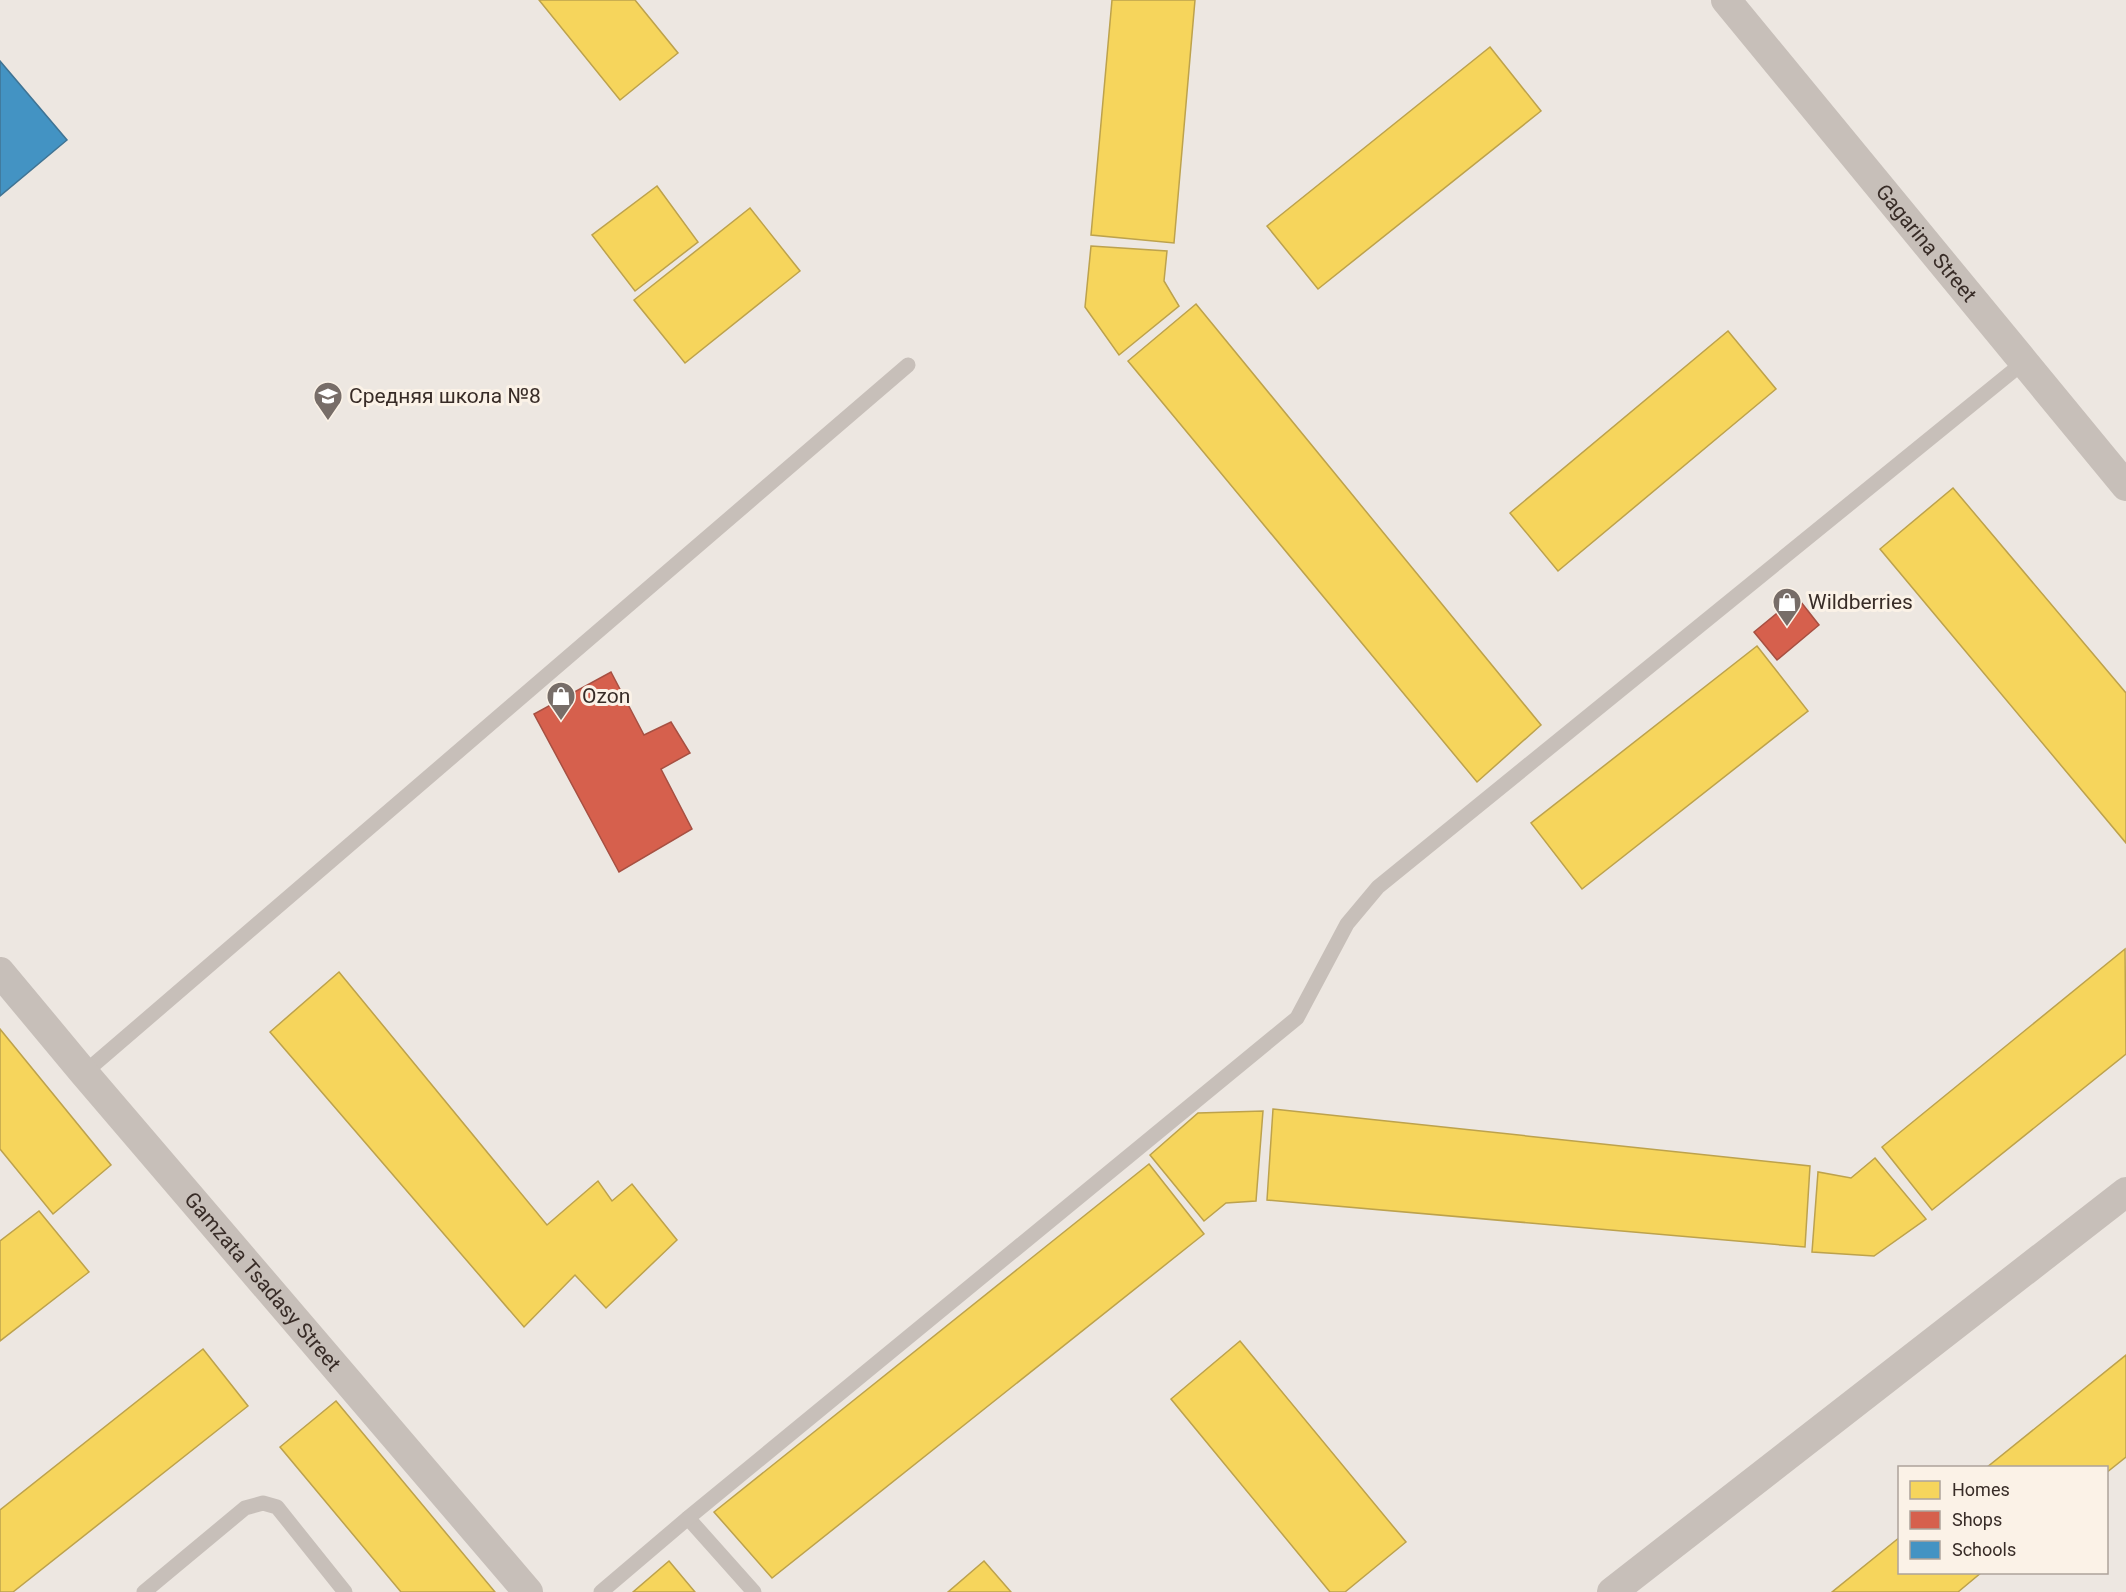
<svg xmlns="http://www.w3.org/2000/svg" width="2126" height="1592" font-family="Roboto,sans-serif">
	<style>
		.homes { fill: #f6d55c; stroke: #bda24c; stroke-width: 1.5 }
		.shops { fill: #d6604d; stroke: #a75042; stroke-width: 1.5 }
		.schools { fill: #4393c3; stroke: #407494; stroke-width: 1.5 }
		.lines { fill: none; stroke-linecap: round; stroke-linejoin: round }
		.lane { stroke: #c7bfb9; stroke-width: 15 }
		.street { stroke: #c7bfb9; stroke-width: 30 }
		.labels { text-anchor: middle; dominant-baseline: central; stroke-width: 6; stroke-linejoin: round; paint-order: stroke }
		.street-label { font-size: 21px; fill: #382c27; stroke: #fbf2e7 }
		.poi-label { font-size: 21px; fill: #382c27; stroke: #fbf2e7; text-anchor: start }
	</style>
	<rect width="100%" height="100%" fill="#ede7e1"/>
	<g class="homes">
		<path d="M539,0H635L678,53L620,100Z"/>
		<path d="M1112,0H1195L1174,243L1091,235Z"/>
		<path d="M1490,47L1541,111L1318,289L1267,226Z"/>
		<path d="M657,186L698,242L635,291L592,235Z"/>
		<path d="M750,208L800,271L685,363L634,300Z"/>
		<path d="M1091,246L1167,251L1164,281L1179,306L1119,355L1085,307Z"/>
		<path d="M1196,304L1541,725L1477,782L1128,361Z"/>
		<path d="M1728,331L1776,389L1558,571L1510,513Z"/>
		<path d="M1953,488L2126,693V843L1880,549Z"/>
		<path d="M1757,646L1808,711L1582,889L1531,823Z"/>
		<path d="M2125,949L2126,1054L1932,1210L1882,1147Z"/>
		<path d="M339,972L547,1225L598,1181L612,1201L632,1184L677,1240L606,1308L575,1275L524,1327L270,1032Z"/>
		<path d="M0,1029L111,1165L53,1214L0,1149Z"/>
		<path d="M1273,1109L1810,1166L1805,1247L1267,1200Z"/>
		<path d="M1263,1111L1256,1201L1226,1203L1204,1221L1150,1155L1198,1113Z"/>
		<path d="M1875,1158L1926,1219L1874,1256L1812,1252L1818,1172L1851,1178Z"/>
		<path d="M1149,1164L1204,1234L772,1578L714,1512Z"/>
		<path d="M39,1211L89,1272L0,1341V1241Z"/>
		<path d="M1240,1341L1406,1542L1345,1592H1330L1171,1399Z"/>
		<path d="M203,1349L248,1406L13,1592H0V1510Z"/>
		<path d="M2126,1355V1457L2106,1473V1468H1986Z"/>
		<path d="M336,1401L495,1592H401L280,1447Z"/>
		<path d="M1900,1537V1572H1982L1958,1592H1832Z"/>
		<path d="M669,1561L695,1592H633Z"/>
		<path d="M984,1561L1011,1592H948Z"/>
	</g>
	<g class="shops">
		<path d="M1797,597L1819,625L1777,660L1754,632Z"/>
		<path d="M611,672L644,735L671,722L690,753L661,769L692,829L619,872L534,714Z"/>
	</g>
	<path class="schools" d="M0,61L67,140L0,196Z"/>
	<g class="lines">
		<g class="lane">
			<path d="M84,1073L908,365"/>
			<path d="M688,1518L754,1592"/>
			<path d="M144,1592L245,1508L263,1503L277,1507L345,1592"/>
			<path d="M601,1592L688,1518L1297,1018L1347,924L1378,887L2024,362"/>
		</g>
		<g class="street">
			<path id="s1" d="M1726,0L2126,486"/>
			<path id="s2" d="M0,972L84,1073L528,1592"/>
			<path d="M1612,1592L2126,1192"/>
		</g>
	</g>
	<defs>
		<g id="school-pin" transform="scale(1.5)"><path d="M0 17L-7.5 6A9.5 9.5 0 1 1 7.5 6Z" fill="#776d68" stroke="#fbf2e7"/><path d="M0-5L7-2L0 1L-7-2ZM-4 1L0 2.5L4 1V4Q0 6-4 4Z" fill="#fff"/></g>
		<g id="shop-pin" transform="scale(1.5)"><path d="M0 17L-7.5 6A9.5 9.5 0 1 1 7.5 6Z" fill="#776d68" stroke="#fbf2e7"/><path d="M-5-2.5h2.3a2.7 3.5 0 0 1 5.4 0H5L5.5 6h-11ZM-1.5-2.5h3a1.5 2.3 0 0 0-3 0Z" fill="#fff"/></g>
	</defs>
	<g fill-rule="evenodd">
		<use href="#school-pin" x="328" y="396"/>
		<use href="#shop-pin" x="1787" y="602"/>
		<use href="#shop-pin" x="561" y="696"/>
	</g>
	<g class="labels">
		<g class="street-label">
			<text stroke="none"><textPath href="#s1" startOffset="315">Gagarina Street</textPath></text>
			<text stroke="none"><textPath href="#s2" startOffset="406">Gamzata Tsadasy Street</textPath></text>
		</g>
		<g class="poi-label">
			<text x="349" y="396">Средняя школа №8</text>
			<text x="1808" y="602">Wildberries</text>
			<text x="582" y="696">Ozon</text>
		</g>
	</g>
	<rect x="1898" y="1466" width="210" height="108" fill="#fbf2e7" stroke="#ada39a" stroke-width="1.5"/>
	<rect x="1910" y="1481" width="30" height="18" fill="#f6d55c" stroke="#ada39a" stroke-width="1.5"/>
	<text x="1952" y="1496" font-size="18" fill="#382c27">Homes</text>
	<rect x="1910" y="1511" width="30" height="18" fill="#d6604d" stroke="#ada39a" stroke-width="1.5"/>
	<text x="1952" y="1526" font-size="18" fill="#382c27">Shops</text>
	<rect x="1910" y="1541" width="30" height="18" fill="#4393c3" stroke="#ada39a" stroke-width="1.5"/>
	<text x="1952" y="1556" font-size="18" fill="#382c27">Schools</text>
</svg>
